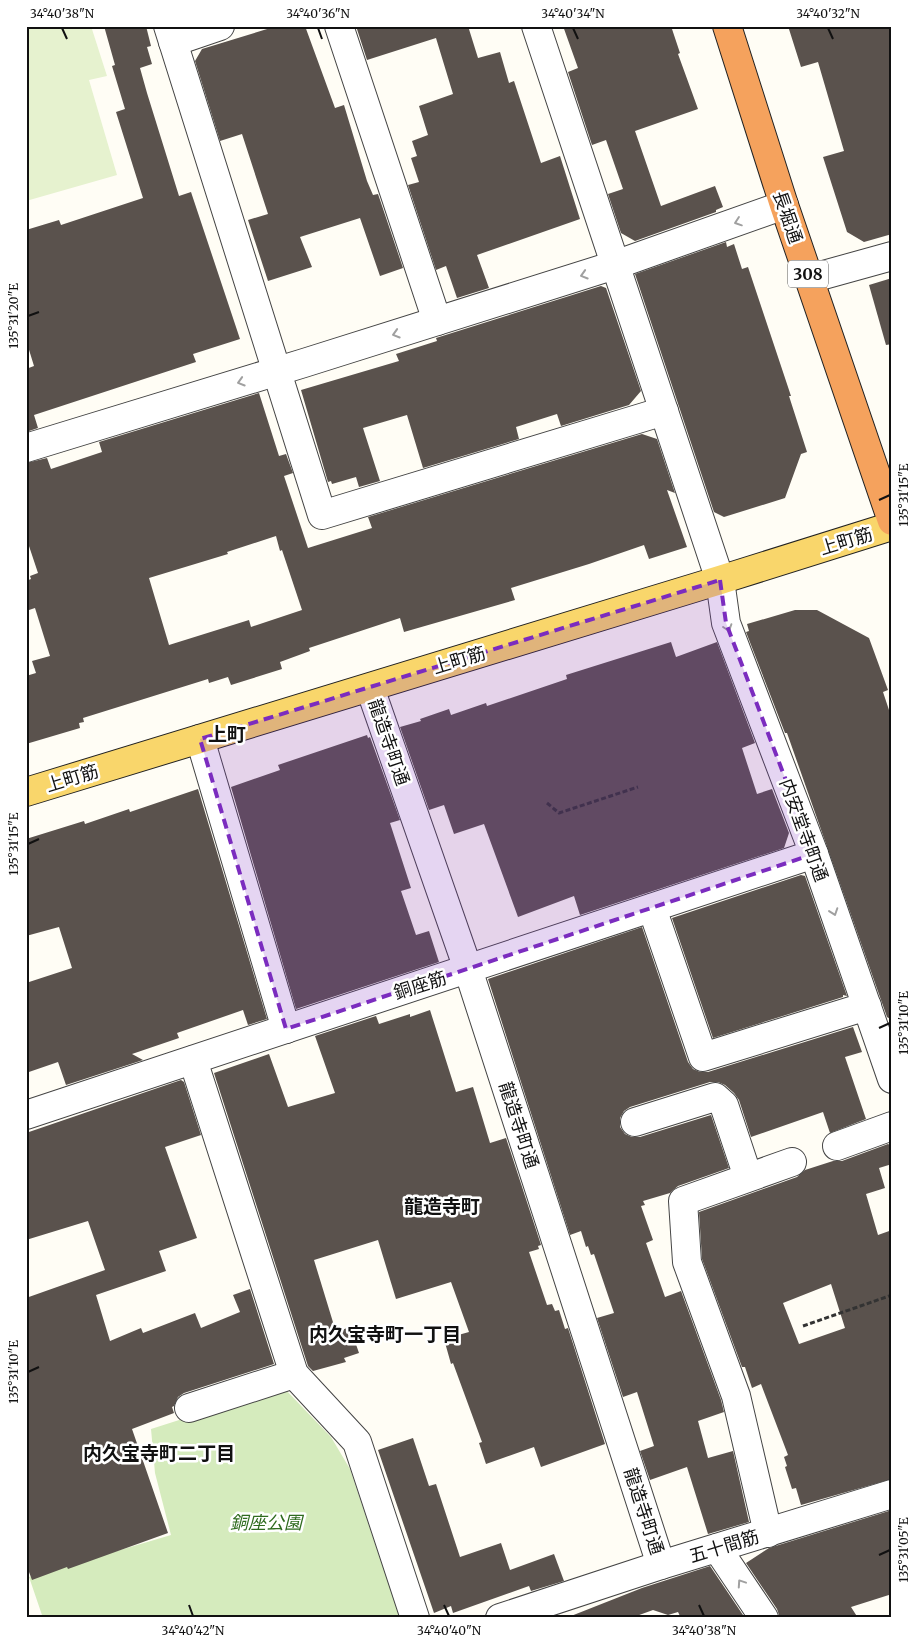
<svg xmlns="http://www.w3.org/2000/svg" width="918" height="1644" font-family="Merriweather,'Noto Sans JP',serif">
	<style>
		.green { fill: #d5ebbd }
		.pitch { fill: #e6f2cf }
		.building { fill: #5a524d; fill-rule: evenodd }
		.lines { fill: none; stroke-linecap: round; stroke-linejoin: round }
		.minor-casing { stroke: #444; stroke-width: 30 }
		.major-casing { stroke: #222; stroke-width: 30 }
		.highway-casing { stroke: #222; stroke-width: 30 }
		.path { stroke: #333; stroke-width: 3; stroke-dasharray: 5 2.5; stroke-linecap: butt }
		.minor { stroke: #fff; stroke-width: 28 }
		.major { stroke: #f9d66b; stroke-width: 28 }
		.highway { stroke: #f5a25d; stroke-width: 28 }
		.oneway { stroke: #a0a0a0 }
		.marked { fill: #7b2cbf; fill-opacity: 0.2; stroke: #7b2cbf; stroke-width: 4; stroke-dasharray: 10 6; stroke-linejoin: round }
		.ticks { fill: none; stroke: #111; stroke-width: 2 }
		.labels { text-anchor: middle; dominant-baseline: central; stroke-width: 5; stroke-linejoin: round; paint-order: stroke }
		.shield { fill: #fff; stroke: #585858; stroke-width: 1 }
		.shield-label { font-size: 16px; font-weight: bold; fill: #111 }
		.street-label { font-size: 18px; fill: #111; stroke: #fff }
		.park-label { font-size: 18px; font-style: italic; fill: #2f6b1f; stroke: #fff }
		.neighbourhood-label { font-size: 19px; font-weight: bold; fill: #111; stroke: #fff }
		.neatline { fill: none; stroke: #111; stroke-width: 2 }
		.ticks-label { font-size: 12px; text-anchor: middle; fill: #111 }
	</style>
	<rect width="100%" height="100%" fill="#fffdf5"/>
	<path class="green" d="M283,1387L331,1437L350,1469L400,1618H43L29,1577L171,1535L155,1473L151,1429Z"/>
	<path class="pitch" d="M26,26H91L107,76L89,80L117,175L26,201Z"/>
	<g class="building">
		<path d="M104,26H146L151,46L147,47L152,64L140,68L147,93L179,196L191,192L240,339L193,354L196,362L34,415L38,428L26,432V369L34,366L26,340V230L59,220L61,225L143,198L116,112L125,109L112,66L115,65Z"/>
		<path d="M277,26H305L335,108L344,105L367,181L373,195L378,194L403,268L380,276L360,218L300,237L312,267L268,281L248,220L268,214L242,134L220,141L195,61L202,49Z"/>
		<path d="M356,26H468L478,58L500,52L509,83L514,81L541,163L560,156L580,219L477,255L489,288L457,298L446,266L436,270L408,185L419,182L411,158L417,156L412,141L428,135L419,106L453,94L436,38L367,60Z"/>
		<path d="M563,26H671L680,53L678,54L698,109L635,131L661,206L715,186L723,207L716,210V212L635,241L621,233L608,194L623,189L606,140L592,145L568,72L578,68Z"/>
		<path d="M788,26H892V234L864,242L847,232L823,157L844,151L818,62L801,67Z"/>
		<path d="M726,242L727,247L734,244L742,269L748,267L791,396H789L807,452L801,454L785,498L724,517L714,512L635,274Z"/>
		<path d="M892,278V344L886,345L869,285Z"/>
		<path d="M601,286L606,288L641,391L629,405L561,426L557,414L516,427L519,439L423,468L407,415L363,428L380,481L359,487L356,477L332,484L331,481L328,482L301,390L399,361L396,354L437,341L436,338Z"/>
		<path d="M259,393L279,456L286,454L293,473L284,476L308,548L372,528L368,517L642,434L657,439L675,493L667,490L687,547L649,559L644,545L589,564L511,588L515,600L404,632L400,618L309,648L310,651L280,662L282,669L231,685L228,677L209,683L208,679L83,718L84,722L79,723L80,728L26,744V676L36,673L32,661L50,656L35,608L26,611V581L31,579L30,576L38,573L26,537V463L47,458L51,469L102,452L99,442ZM276,536L280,551L282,550L302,610L251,627L249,620L169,645L149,578L228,554L227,552Z"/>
		<path d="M795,610H817L869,638L888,690L883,692L892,719V1020L887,1017L787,733H785L746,632L749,631L747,624Z"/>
		<path d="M671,642L676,657L717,642L755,743L742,748L757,794L772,789L789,833L784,848L580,915L574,896L518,917L484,824L454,834L444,805L429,810L400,727L421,721L420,719L449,709L451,715L486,703L487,706L567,679L566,675Z"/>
		<path d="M367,735L368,738L370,737L400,820L390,823L411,888L401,891L416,935L429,931L439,962L296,1009L231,787L280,770L278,765Z"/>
		<path d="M198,789L267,1019L248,1025L243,1010L177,1033L179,1038L132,1054L143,1060L66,1085L58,1062L26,1073V983L72,968L59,927L26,936V839L84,821L85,824L129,809L130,812Z"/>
		<path d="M801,875L805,876L847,996L843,995V997L713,1038L672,918Z"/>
		<path d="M642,927L688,1062L693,1069L700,1072H708L853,1027L862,1052L845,1057L866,1119L830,1133L823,1112L751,1137L739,1100L734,1093L725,1085L718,1082H710L630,1107L624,1111L620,1118V1127L625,1134L632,1137H640L711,1115L729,1168L678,1186L670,1193L643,1201L645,1205L641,1206L653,1240L646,1243L665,1297L681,1291L721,1400L724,1412L698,1421L708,1458L733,1451L749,1522L708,1534L687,1467L650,1480L640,1451L654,1446L637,1392L623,1397L597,1318L614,1313L594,1254L591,1255L588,1246L586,1247L581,1231L570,1235L488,979Z"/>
		<path d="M430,1010L456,1092L473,1087L490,1143L506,1138L541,1245L538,1246L539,1249L529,1252L547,1305L552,1304L555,1311L559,1310L565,1329L568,1328L605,1444L541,1467L534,1447L486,1464L479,1443L482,1442L453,1363L451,1364L444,1339L469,1332L451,1282L396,1299L378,1240L314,1260L336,1332L350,1327L359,1353L344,1358L346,1362L313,1371L308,1366L214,1073L269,1054L288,1107L335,1093L315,1036L376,1016L379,1024L410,1014V1017Z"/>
		<path d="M181,1080L184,1082L201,1135L165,1147L197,1238L159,1251L166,1271L96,1295L110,1341L141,1328L143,1333L195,1313L201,1328L240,1312L233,1295L250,1289L274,1364L184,1393L178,1397L174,1406L172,1407L174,1413L132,1429L168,1533L68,1569L67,1567L32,1580L26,1564V1298L105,1270L88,1221L26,1240V1133Z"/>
		<path d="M888,1144L892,1146V1164L879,1168L885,1188L866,1194L878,1235L892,1230V1479L801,1505L796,1488L792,1489L785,1467L787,1466L784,1457L788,1455L761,1384L752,1388L745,1367H742L702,1259L699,1212L797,1177L805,1170L833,1161H842ZM831,1284L845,1328L799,1344L783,1303Z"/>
		<path d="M413,1438L429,1486L436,1484L460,1557L501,1543L510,1570L554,1554L564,1581L531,1591L529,1586L453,1613L451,1606L434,1613L378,1450Z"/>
		<path d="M892,1510V1594L851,1607L858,1618H780L777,1609L746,1563L769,1548Z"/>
		<path d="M710,1566L745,1618H681L678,1612L668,1615L653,1610L631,1618H571V1616L642,1588Z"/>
	</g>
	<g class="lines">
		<g class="minor-casing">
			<g id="minor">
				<path d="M168,26L322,515L664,411"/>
				<path d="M339,26L437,321"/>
				<path d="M536,26L720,580L726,623L814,854L892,1079"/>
				<path d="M173,42L220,26"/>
				<path d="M809,279L892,256"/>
				<path d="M26,448L304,363L615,265L784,205"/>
				<path d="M370,688L468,969L661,1565"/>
				<path d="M200,739L286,1029"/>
				<path d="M652,908L703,1057L867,1006"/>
				<path d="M193,1060L294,1374L357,1442L415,1618"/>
				<path d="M26,1115L814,854"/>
				<path d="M635,1122L715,1097L724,1105L748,1177"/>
				<path d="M837,1146L892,1126"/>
				<path d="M189,1408L294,1374"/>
				<path d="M768,1533L736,1396L687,1262L683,1201L792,1162"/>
				<path d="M717,1548L764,1618"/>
				<path d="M500,1618L661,1565L892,1494"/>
			</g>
		</g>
		<g class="major-casing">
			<path id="major" d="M26,792L720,580L892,526"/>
		</g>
		<g class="highway-casing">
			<path id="highway" d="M727,26L784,205L892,521"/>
		</g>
		<g class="path">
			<path d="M547,803L559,813L638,787"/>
			<path d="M803,1326L892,1295"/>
		</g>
		<use href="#minor" class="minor"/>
		<use href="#major" class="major"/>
		<use href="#highway" class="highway"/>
	</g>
	<defs><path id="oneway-chevron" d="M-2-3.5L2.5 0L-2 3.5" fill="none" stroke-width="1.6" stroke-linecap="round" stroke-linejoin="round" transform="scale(1.25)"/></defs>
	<g class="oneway">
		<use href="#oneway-chevron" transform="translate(738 222) rotate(161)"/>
		<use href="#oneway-chevron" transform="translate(584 275) rotate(163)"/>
		<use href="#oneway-chevron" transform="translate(396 334) rotate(163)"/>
		<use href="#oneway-chevron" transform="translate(241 382) rotate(163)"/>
		<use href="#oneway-chevron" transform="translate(728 628) rotate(72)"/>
		<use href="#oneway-chevron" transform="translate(834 912) rotate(71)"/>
		<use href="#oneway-chevron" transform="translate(741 1583) rotate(-124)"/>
	</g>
	<path class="marked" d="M720,580L726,623L814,854L286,1029L200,739Z"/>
	<path class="ticks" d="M62,28L67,39M318,28L322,39M573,28L578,39M828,28L833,39M28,316L39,312M879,500L890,495M28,844L39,839M879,1028L890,1023M28,1372L39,1367M879,1555L890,1550M189,1605L193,1616M444,1605L449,1616M699,1605L704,1616"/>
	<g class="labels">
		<rect class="shield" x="788" y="260.5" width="40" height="27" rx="4"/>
		<g class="shield-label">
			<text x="808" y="274">308</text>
		</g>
		<g class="street-label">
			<text transform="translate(788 217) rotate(71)">長堀通</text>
			<text transform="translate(846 541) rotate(-17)">上町筋</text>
			<text transform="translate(459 660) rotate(-17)">上町筋</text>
			<text transform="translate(389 742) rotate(71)">龍造寺町通</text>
			<text transform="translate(72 778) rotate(-17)">上町筋</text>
			<text transform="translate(804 830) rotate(70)">内安堂寺町通</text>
			<text transform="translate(420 985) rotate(-18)">銅座筋</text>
			<text transform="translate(519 1125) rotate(72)">龍造寺町通</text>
			<text transform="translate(644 1511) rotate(72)">龍造寺町通</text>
			<text transform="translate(724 1546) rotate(-17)">五十間筋</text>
		</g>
		<g class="park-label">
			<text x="266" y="1522">銅座公園</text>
		</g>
		<g class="neighbourhood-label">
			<text x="227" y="734">上町</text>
			<text x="442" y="1206">龍造寺町</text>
			<text x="385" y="1334">内久宝寺町一丁目</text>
			<text x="159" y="1453">内久宝寺町二丁目</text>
		</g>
	</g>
	<rect width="918" height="1644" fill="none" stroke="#ffffff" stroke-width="55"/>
	<rect x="28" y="28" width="862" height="1588" class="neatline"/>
	<g class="ticks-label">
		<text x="62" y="18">34°40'38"N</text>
		<text x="318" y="18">34°40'36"N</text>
		<text x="573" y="18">34°40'34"N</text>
		<text x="828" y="18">34°40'32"N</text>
		<text transform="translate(14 316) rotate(-90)" y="4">135°31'20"E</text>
		<text transform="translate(904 495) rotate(-90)" y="4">135°31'15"E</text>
		<text transform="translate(14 844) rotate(-90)" y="4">135°31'15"E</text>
		<text transform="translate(904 1023) rotate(-90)" y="4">135°31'10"E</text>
		<text transform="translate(14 1372) rotate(-90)" y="4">135°31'10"E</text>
		<text transform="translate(904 1550) rotate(-90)" y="4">135°31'05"E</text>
		<text x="193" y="1635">34°40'42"N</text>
		<text x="449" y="1635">34°40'40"N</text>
		<text x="704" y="1635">34°40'38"N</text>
	</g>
</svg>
